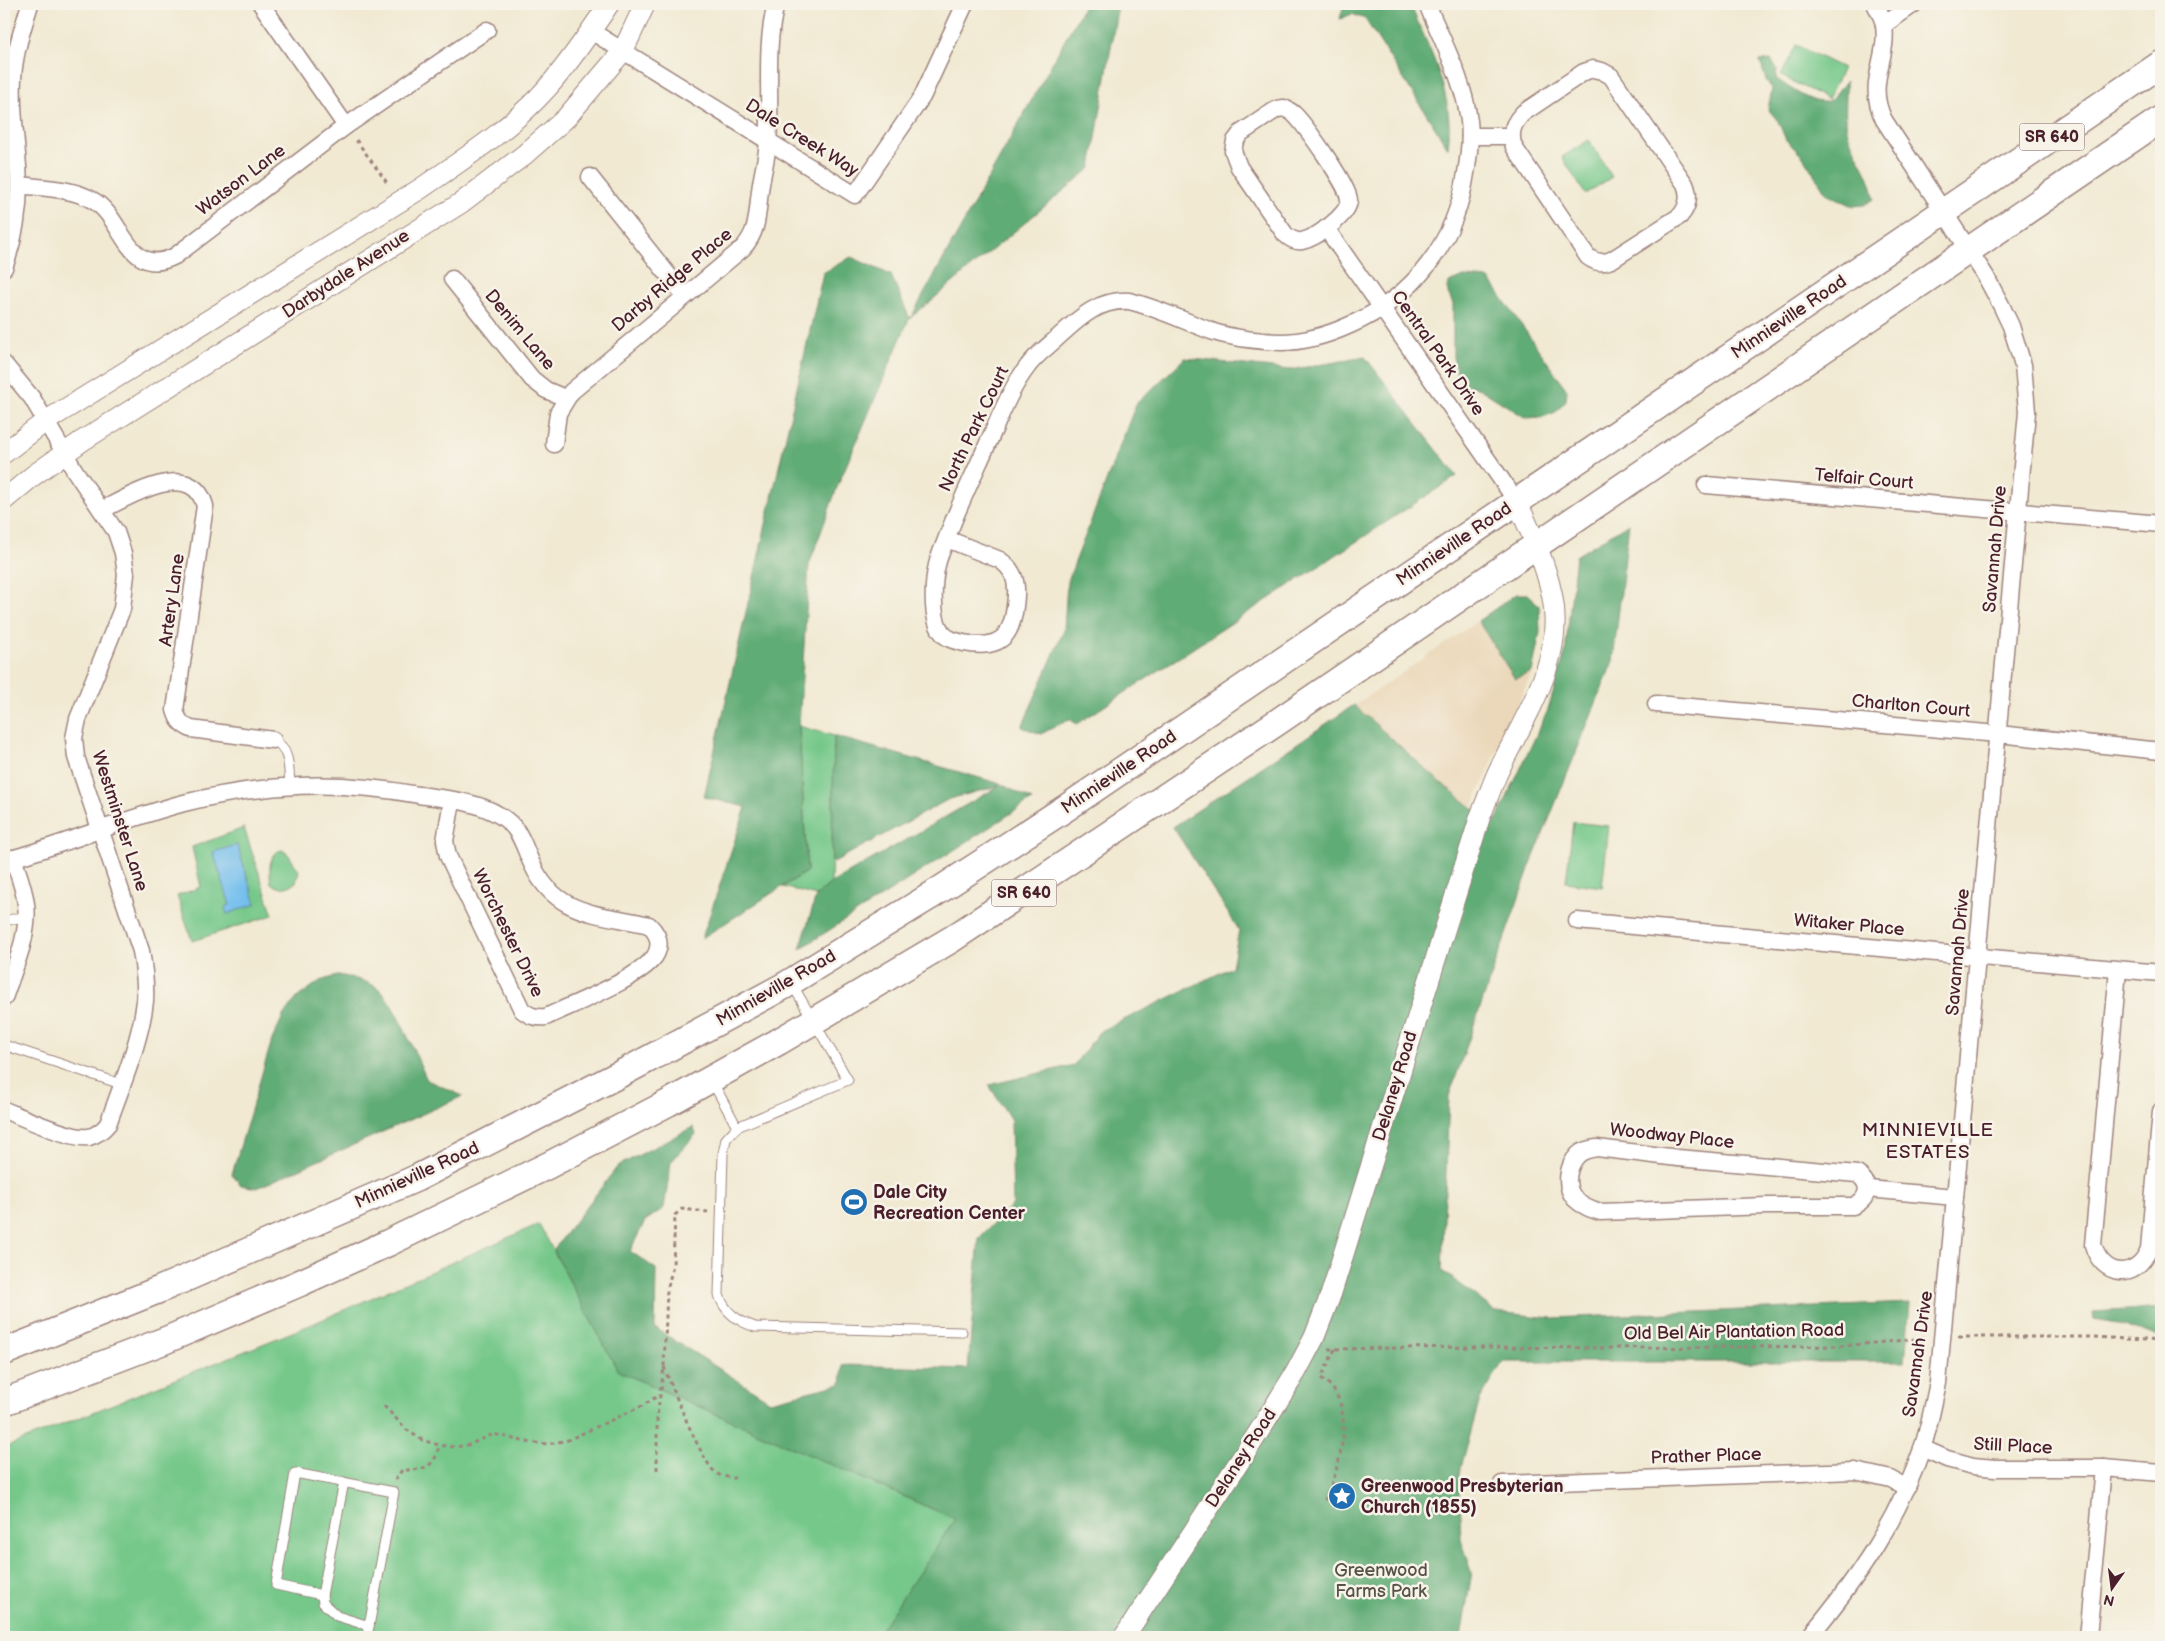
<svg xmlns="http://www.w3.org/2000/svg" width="2165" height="1641" font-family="'Balsamiq Sans',sans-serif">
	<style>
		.built { fill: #ebd8ba }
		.green { fill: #76c88a; stroke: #60745a }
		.forest { fill: #60ac76; stroke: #556650 }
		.water { fill: #74bfed; stroke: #5f6f8c }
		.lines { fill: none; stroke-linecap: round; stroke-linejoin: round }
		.service-casing { stroke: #9e847e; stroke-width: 11 }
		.minor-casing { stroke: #9e847e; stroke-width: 19 }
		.tertiary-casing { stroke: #9e847e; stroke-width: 22 }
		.primary-casing { stroke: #9e847e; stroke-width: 29 }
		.path { stroke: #9e847e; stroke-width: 3; stroke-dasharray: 4 4; stroke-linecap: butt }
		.service { stroke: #fff; stroke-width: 9 }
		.minor { stroke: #fff; stroke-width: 16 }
		.tertiary { stroke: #fff; stroke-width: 20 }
		.primary { stroke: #fff; stroke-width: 26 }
		.labels { text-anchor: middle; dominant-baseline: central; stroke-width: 5; stroke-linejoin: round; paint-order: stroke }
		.shield { fill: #f7f3e8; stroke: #7e5f64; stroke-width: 1 }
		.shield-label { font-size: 16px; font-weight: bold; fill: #4a1f2b }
		.street-label { font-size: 18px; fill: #4a1f2b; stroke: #f7f3e8 }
		.poi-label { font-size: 18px; font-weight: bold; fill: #4a1f2b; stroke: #f7f3e8; text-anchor: start }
		.park-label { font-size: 18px; fill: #575248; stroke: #f7f3e8 }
		.neighbourhood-label { font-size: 19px; letter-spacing: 1px; fill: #4a1f2b; stroke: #f7f3e8 }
	</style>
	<rect width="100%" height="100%" fill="#f7f3e8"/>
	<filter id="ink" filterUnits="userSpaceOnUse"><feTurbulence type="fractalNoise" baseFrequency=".02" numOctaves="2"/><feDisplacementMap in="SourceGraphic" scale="10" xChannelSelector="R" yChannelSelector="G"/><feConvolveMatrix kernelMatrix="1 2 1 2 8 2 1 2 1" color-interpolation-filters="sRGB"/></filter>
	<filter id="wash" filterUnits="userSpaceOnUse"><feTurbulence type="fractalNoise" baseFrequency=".0096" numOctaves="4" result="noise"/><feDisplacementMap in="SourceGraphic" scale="20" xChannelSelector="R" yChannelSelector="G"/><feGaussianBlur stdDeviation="1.12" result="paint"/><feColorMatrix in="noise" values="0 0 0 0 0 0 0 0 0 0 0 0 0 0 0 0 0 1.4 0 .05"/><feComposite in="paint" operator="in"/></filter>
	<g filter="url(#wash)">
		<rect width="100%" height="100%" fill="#f1e9d2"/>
		<path class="built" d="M1478,621L1515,678L1532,672L1472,807L1438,780L1354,706Z"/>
		<g class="green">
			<path d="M1796,45L1843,68L1828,99L1781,76Z"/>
			<path d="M1589,140L1612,177L1585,194L1562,157Z"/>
			<path d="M799,726L834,736L831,883L816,896L783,887L807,871Z"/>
			<path d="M1573,822L1609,826L1602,887L1566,882Z"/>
			<path d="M244,828L273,915L192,941L177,896L201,887L192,847Z"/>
			<path d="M282,850L288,854L299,871L296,882C288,888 279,890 271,883C269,871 268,853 282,850Z"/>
			<path d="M539,1224L618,1371L955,1519L876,1637H4V1448L310,1325Z"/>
		</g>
		<g class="forest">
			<path d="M1085,4H1118L1091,168L909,319L838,485L809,565L799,726L807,871L702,938L746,807L704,797L823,273L851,257L891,275L910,319Z"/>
			<path d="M1344,4H1410C1430,51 1455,95 1448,148L1365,19L1352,14L1340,19Z"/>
			<path d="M1771,60L1777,69L1776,78C1786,86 1816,107 1828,101C1835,98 1841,87 1846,81C1847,99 1843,119 1849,136C1857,160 1871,171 1874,199L1864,205L1853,206L1826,193L1803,157L1786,140L1778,121L1768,109L1772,89L1766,80L1760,61Z"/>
			<path d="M1464,277L1489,279L1567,390L1566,400L1556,412L1543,417L1526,418L1480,389L1466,384L1457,374L1453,357V304L1448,293V283Z"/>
			<path d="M1365,357L1457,476L1077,724L1069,719L1041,734L1022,727L1064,630L1067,583L1136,404L1185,358L1289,370Z"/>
			<path d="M1629,523L1613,661L1530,866L1449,1096L1442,1270L1496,1312L1552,1318L1910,1303L1905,1362H1503L1480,1399L1458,1478L1461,1539L1472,1572L1461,1637H876L955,1519L618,1371L553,1250L618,1166L693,1127L696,1134L671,1162L664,1208L645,1221L630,1251L656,1269L655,1328L770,1401L841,1384L843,1365L968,1369L979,1238L1013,1204L1011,1120L989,1085L1074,1065L1099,1032L1232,967L1239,930L1173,827L1354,705L1438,780L1494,825L1548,710L1565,653L1576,556Z"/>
			<path d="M1516,594H1527L1539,605L1540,632L1532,672L1515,679L1478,621Z"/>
			<path d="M834,736L1001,784L1032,800L800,949L816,896L831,883L999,786L949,799L832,863Z"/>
			<path d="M339,975C352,978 369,981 379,989C395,1003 417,1058 427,1080L463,1096L257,1188L241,1185L232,1174L272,1040L284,1014L298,997L320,981Z"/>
			<path d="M2144,1309L2161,1310V1339L2124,1325L2094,1320L2093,1312Z"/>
		</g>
		<path class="water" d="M237,845L256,904L227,914L225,907L230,905L213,852Z"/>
	</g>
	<g filter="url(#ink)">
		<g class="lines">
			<g class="service-casing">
				<g id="service">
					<path d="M273,740C290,747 289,770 290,786"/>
					<path d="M4,921L27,916"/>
					<path d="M4,1045L121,1084"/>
					<path d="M712,1081L737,1127L848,1080L792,984"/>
					<path d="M737,1127L726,1139L723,1154L719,1295C725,1313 738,1321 755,1327L962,1332"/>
					<path d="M344,1482L322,1595L323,1603L337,1616L369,1626"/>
					<path d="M322,1595L276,1585L295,1473L394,1492L367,1637"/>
				</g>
			</g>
			<g class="minor-casing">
				<g id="minor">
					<path d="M261,4L346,126"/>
					<path d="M1884,25L1914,4"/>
					<path d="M591,31L855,195L922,97L965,4"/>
					<path d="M1593,69L1602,71L1611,76L1685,184C1690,196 1688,207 1680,216L1613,259C1604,264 1596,263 1588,257L1514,147C1509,133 1513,123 1523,113L1584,72Z"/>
					<path d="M1284,108C1288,110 1291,111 1294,114C1305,125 1349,186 1349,200C1349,215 1316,238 1302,241C1295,242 1290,239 1285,234L1239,167L1233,151L1235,141L1241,133L1277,109Z"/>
					<path d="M1470,136H1511"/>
					<path d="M590,177L685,296"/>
					<path d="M19,185C43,188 73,188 94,201C124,219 128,280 175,256L346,126L487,30"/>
					<path d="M1326,228L1517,502"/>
					<path d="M4,268C16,235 21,202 18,167C16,137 11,108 13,79C14,53 23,28 30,4"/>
					<path d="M452,279L532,379L546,390L565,398"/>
					<path d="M4,364L32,398L75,471L116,532L123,553L126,574L122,609L78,719L74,738L76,757L141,951C144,968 146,984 145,1001C141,1040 121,1087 108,1124C103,1130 97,1135 89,1137C71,1140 22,1117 4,1110"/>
					<path d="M554,444L558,413L571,392L743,248C759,230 757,213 760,191C762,174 767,158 768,141C772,96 764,49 776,4"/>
					<path d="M1706,485L2161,524"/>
					<path d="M102,510C128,497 192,457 205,506L175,710C178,721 182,725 191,729L273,740"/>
					<path d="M947,539L1000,560C1013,569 1017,580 1016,595C1014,632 1005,651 964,643C955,641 946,639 941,631C931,617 933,581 937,565C939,555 944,546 947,537C959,505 974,474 988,443C1000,417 1010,389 1028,366C1035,356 1046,348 1055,340C1077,320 1097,299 1129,301C1158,308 1186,322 1214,332C1236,339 1259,341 1281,342C1306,342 1328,335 1350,325C1414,297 1456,242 1466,173C1469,156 1471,138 1469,121C1464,80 1442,41 1427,4"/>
					<path d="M1656,704L1998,734L2161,751"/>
					<path d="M4,861C64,845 123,819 184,803C265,783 336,780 419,795C445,799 476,801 499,815C521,828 522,843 532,864C556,917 600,913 649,925C658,934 662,944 655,956C639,979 573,1004 546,1017C535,1018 530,1016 522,1010L448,856L445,841L452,801"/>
					<path d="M1577,921L2161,973"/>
					<path d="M2118,970L2093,1245C2102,1277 2136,1281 2149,1249L2161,1111"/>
					<path d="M4,998C14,968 30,935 26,904C24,888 18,873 13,858"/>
					<path d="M1597,1148L1678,1158L1857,1174C1872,1184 1869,1199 1853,1206H1767L1600,1212C1591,1209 1582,1206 1575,1199C1564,1187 1567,1166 1578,1155C1583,1150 1590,1149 1597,1148Z"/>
					<path d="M1868,1189L1955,1197"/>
					<path d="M1922,1448L1947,1459L1973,1466L1995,1468H2104L2161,1473"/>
					<path d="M1502,1484L1855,1471L1891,1479L1907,1488"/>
					<path d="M1809,1637C1857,1579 1897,1522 1922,1449C1929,1428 1933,1405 1938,1383L2027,412L2023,365L2011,326L2001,305L1985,275L1884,120C1865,82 1889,60 1884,25C1883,17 1878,10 1875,4"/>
					<path d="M2088,1637L2104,1468"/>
				</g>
			</g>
			<g class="tertiary-casing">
				<g id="tertiary">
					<path d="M4,453L46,421L420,189C465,158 512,128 548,87C571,61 590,32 609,4"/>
					<path d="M4,500L34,475L82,441L461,203L524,155L566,118L623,51L645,4"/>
					<path d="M1124,1637L1251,1444L1296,1372L1314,1338L1331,1294L1480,817C1486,803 1491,788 1497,774C1523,718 1566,661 1552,595C1545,562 1531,532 1517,502"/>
				</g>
			</g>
			<g class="primary-casing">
				<g id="primary">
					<path d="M4,1352L161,1289L417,1178L628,1070L784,986L929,897L1066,808L2161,64"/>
					<path d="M4,1402L166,1340L300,1283L388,1243L549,1165L668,1103L778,1042L952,939L1276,723L2161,119"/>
				</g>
			</g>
			<g class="path">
				<path d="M356,140L388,184"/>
				<path d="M1958,1337H2094L2161,1341"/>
				<path d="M1328,1349L1474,1347L1609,1348L1842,1346L1927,1338"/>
				<path d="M664,1367C672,1387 702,1463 716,1473C721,1477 728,1477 735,1478"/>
				<path d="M384,1406L407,1430L422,1440L439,1445L454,1447L468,1445L494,1434L526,1442L548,1444L568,1440L642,1406L659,1395"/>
				<path d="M657,1470V1417L664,1367L667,1291L673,1265L675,1215L682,1209L708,1212"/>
				<path d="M395,1480L402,1470C423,1470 435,1469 439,1445"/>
				<path d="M1325,1500C1340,1467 1359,1402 1321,1378L1335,1349"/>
			</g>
			<use href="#service" class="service"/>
			<use href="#minor" class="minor"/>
			<use href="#tertiary" class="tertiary"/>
			<use href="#primary" class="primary"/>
		</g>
	</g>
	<defs>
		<g id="stadium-disc" transform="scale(1.4375)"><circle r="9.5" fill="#1f6fb2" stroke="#f7f3e8"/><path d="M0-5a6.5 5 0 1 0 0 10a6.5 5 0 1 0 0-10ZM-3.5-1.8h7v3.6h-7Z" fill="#fff"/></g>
		<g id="sight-disc" transform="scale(1.4375)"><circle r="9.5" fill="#1f6fb2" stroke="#f7f3e8"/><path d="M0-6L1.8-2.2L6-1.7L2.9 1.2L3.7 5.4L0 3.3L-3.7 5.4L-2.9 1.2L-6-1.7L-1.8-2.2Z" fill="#fff"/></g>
	</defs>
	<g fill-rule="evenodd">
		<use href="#stadium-disc" x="854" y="1202"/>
		<use href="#sight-disc" x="1342" y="1496"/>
	</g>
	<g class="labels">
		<g class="shield">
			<rect x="2019.5" y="123.5" width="65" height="27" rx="4"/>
			<rect x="991.5" y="879.5" width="65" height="27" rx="4"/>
		</g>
		<g class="shield-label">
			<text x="2052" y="137">SR 640</text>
			<text x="1024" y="893">SR 640</text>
		</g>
		<g class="street-label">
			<text transform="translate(802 138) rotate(32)">Dale Creek Way</text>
			<text transform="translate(241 180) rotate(-37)">Watson Lane</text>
			<text transform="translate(346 274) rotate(-33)">Darbydale Avenue</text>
			<text transform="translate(672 280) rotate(-40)">Darby Ridge Place</text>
			<text transform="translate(1789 317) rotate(-34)">Minnieville Road</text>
			<text transform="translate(520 330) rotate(50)">Denim Lane</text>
			<text transform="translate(1438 353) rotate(55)">Central Park Drive</text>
			<text transform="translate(974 429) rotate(-64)">North Park Court</text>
			<text transform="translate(1864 479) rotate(5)">Telfair Court</text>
			<text transform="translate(1454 544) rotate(-34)">Minnieville Road</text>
			<text transform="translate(1995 549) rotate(-85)">Savannah Drive</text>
			<text transform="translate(172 600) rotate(-82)">Artery Lane</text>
			<text transform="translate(1911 706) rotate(5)">Charlton Court</text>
			<text transform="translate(1119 772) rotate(-34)">Minnieville Road</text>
			<text transform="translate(120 821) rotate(72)">Westminster Lane</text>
			<text transform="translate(1849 925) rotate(5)">Witaker Place</text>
			<text transform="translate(508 933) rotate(64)">Worchester Drive</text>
			<text transform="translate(1958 952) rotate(-85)">Savannah Drive</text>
			<text transform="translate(776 988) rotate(-30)">Minnieville Road</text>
			<text transform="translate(1395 1086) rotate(-73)">Delaney Road</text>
			<text transform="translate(1672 1136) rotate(6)">Woodway Place</text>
			<text transform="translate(417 1175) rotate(-25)">Minnieville Road</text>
			<text transform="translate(1734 1332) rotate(-1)">Old Bel Air Plantation Road</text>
			<text transform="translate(1918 1354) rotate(-82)">Savannah Drive</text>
			<text transform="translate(2013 1446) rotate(3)">Still Place</text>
			<text transform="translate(1706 1456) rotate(-2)">Prather Place</text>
			<text transform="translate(1241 1458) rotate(-57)">Delaney Road</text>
		</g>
		<g class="poi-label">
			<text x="873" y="1192">Dale City<tspan x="873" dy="21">Recreation Center</tspan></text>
			<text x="1361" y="1486">Greenwood Presbyterian<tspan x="1361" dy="21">Church (1855)</tspan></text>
		</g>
		<g class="park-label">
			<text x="1381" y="1570">Greenwood<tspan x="1381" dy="21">Farms Park</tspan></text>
		</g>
		<g class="neighbourhood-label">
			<text x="1928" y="1130">MINNIEVILLE<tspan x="1928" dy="22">ESTATES</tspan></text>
		</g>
	</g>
	<rect width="2165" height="1641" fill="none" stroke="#f7f3e8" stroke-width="20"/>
	<g transform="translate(2112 1588) rotate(194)" stroke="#f7f3e8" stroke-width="4" paint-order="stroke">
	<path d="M0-4L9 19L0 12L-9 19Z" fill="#4a1f2b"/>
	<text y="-8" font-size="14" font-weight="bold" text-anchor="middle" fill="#4a1f2b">N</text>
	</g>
</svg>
